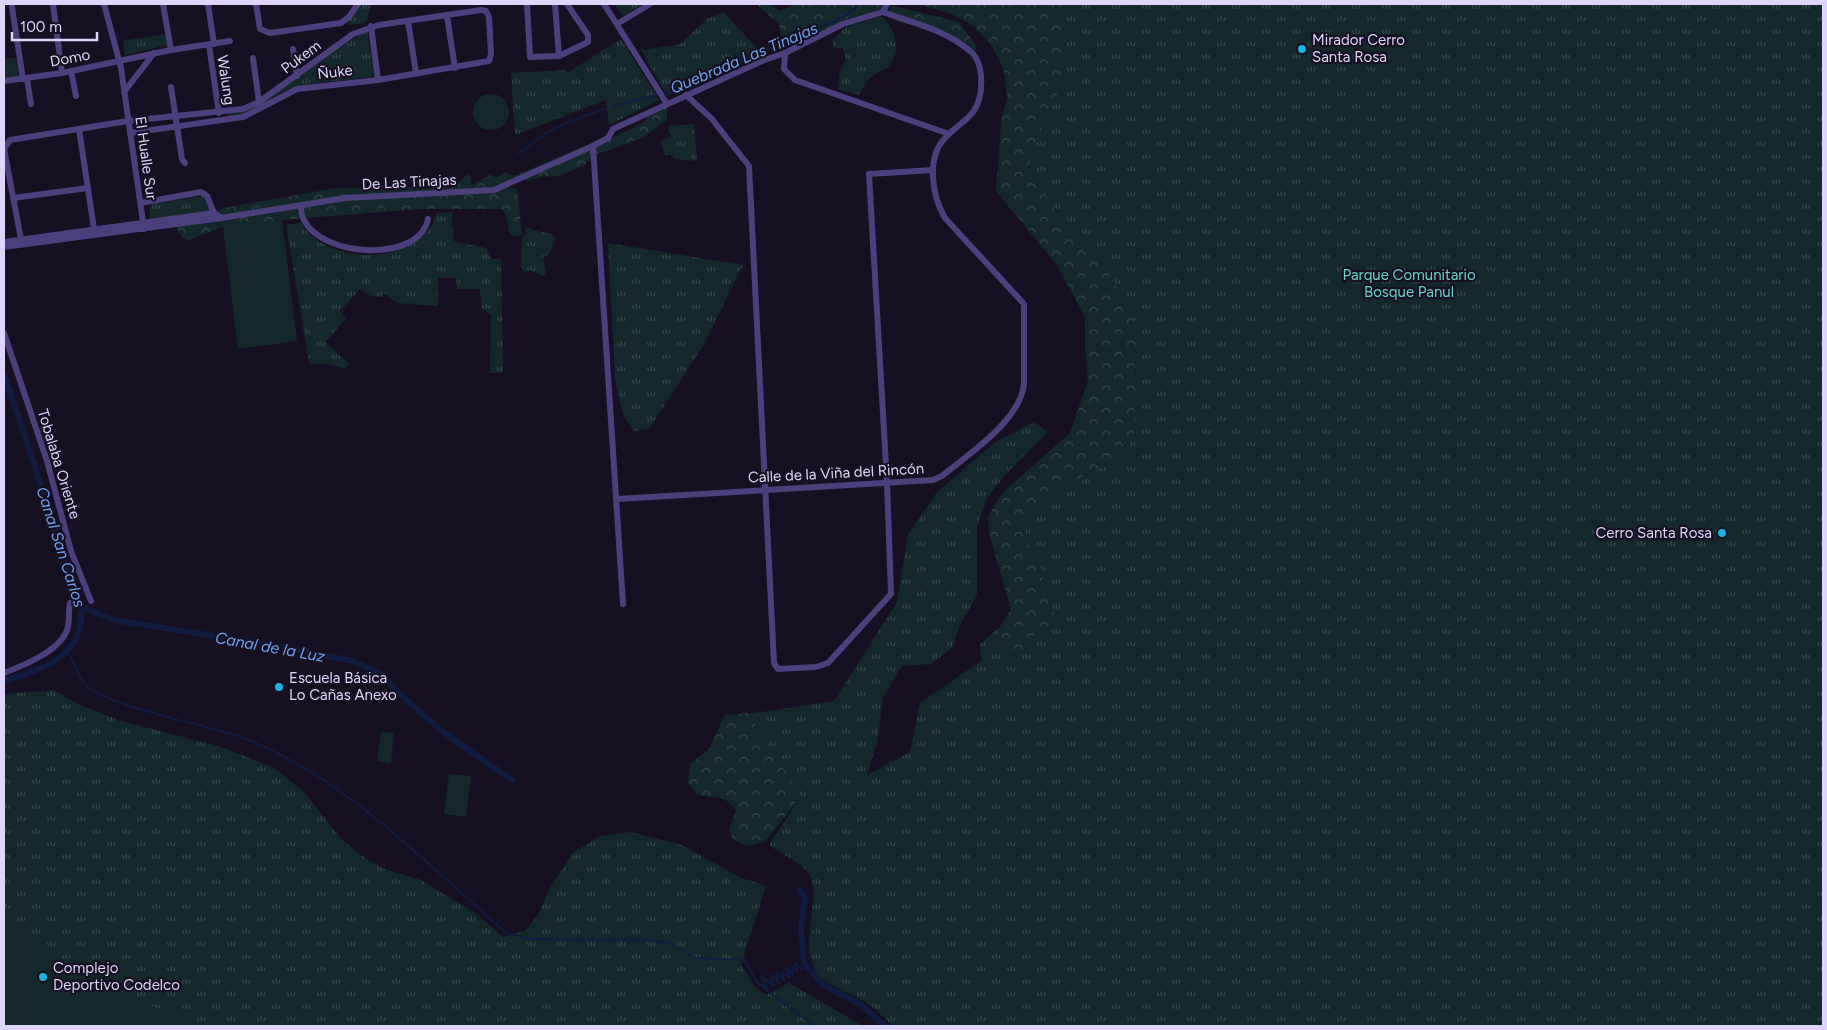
<svg xmlns="http://www.w3.org/2000/svg" width="1827" height="1030" font-family="Figtree,sans-serif">
	<style>
		.grass { fill: url(#grass-tufts) }
		.forest { fill: url(#forest-crowns) }
		.garden { fill: #14282b }
		.lines { fill: none; stroke-linecap: round; stroke-linejoin: round }
		.stream { stroke: #111c40; stroke-width: 2 }
		.canal { stroke: #111c40; stroke-width: 6 }
		.street { stroke: #4b407c; stroke-width: 6 }
		.poi-dot { fill: #18b3e4; stroke: #161022; stroke-width: 2 }
		.labels { text-anchor: middle; dominant-baseline: central; stroke-width: 4.5; stroke-linejoin: round; paint-order: stroke }
		.poi-label { font-size: 15px; fill: #dfd5fb; stroke: #161022; text-anchor: start }
		.street-label { font-size: 15px; fill: #dfd5fb; stroke: #161022 }
		.park-label { font-size: 15px; fill: #69d3c7; stroke: #161022 }
		.water-label { font-size: 16px; font-style: italic; fill: #6ea2f0; stroke: #161022 }
	</style>
	<defs>
		<pattern id="grass-tufts" width="24" height="20" patternUnits="userSpaceOnUse" patternTransform="scale(1.25)"><rect width="24" height="20" fill="#14282b"/><path d="M3 7l-1-3M5 7V3M7 7l1-3M15 17l-1-3M17 17v-4M19 17l1-3" fill="none" stroke="#36464b"/></pattern>
		<pattern id="forest-crowns" width="20" height="18" patternUnits="userSpaceOnUse" patternTransform="scale(1.25)"><rect width="20" height="18" fill="#14282b"/><path d="M2 6a3 3 0 1 1 6 0M12 15a3 3 0 1 1 6 0" fill="none" stroke="#36464b"/></pattern>
	</defs>
	<rect width="100%" height="100%" fill="#161022"/>
	<g class="grass">
		<path d="M362,4H371L367,20L364,23L347,25Z"/>
		<path d="M615,4H642L623,16Z"/>
		<path d="M1062,4H1823V1026H892C885,1019 878,1011 870,1005C857,996 825,985 818,975C796,942 825,891 807,871C797,861 780,853 769,845L801,796L748,714L834,701L897,602L908,535L937,492L994,443L1034,422L1048,432L1006,474L987,498L977,528V595L959,627L953,647L931,664L902,666L883,698L877,742L867,775L910,752L920,703L981,661L980,644L1000,627L997,644L1019,659L1035,635L1056,623L1041,569L1025,538L1027,517C1058,489 1082,474 1122,460L1134,394L1136,370L1132,313L1100,260L1078,237L1034,180L1030,167V150L1048,118L1066,46Z"/>
		<path d="M723,12L757,48L765,53L667,96L640,48L645,50L680,44L707,19Z"/>
		<path d="M881,16C896,29 903,52 887,68C884,71 880,71 876,74C868,78 863,87 859,95L838,89L840,71L846,60L843,48H834L832,40L846,27Z"/>
		<path d="M367,30L374,74L371,77C343,81 311,81 285,91C262,101 259,114 229,116V113L258,105L340,47Z"/>
		<path d="M165,34L167,45L125,55L123,41Z"/>
		<path d="M621,39L659,100L609,125L606,100L515,135L511,73L565,70L567,73Z"/>
		<path d="M16,58L19,77L4,79V59Z"/>
		<path d="M694,124L697,161L674,159L672,155H665L660,141L671,137L668,126Z"/>
		<path d="M203,196L211,211L150,219L149,208L151,204Z"/>
		<path d="M452,212L453,241L486,248L491,259H501L503,373H490L491,315L482,308L480,289H457L456,278H438V306L397,303L384,293L382,297L371,296L360,289L340,311L346,319L325,342L349,364L345,369L332,365L309,363L286,225L301,223C315,248 353,258 380,254C391,253 400,248 409,244C423,238 434,228 436,213Z"/>
		<path d="M529,227L532,230L552,234L556,239L549,254L543,257L546,274L543,276L530,270L525,272L521,267L522,237L527,233L525,229Z"/>
		<path d="M608,243L743,265L703,346L649,429L634,431L623,415L615,379Z"/>
		<path d="M54,690L76,703L121,721L218,746L273,767L304,792L343,841L366,859L384,869L421,880L478,915L503,937L525,931L538,915L551,886L573,853L600,836L630,832L682,845L739,877L766,886L741,965L755,987L766,995L789,983L863,1026H197L55,965L24,937L4,926V694Z"/>
	</g>
	<g class="forest">
		<path d="M756,4H769L780,11L794,4H884L882,10L798,42L788,40L781,36L779,24Z"/>
		<path d="M916,4H1062L1066,46L1059,89L1048,118L1030,150V167L1034,180L1078,237L1100,260L1132,313L1136,342L1134,436L1122,460C1082,474 1058,489 1027,517L1025,538L1041,569L1056,623L1035,635L1019,659L997,644L1000,627L1011,609L990,537L988,517L1002,493L1070,433L1088,381L1085,346V317L1056,264L996,191L1001,123L1007,98L1005,76L1001,63L991,45L975,27L952,14Z"/>
		<path d="M894,6L959,22L976,46L975,56L941,32L899,22L889,16L890,7Z"/>
		<path d="M659,106L667,108V120L642,138L592,156L586,164L559,176L541,177L528,181L519,178L505,187L517,189L522,235L512,236C506,227 510,219 502,209H420L282,220L223,227L189,240L182,238L177,228L179,224L211,215L223,208L336,188L426,187L449,184L459,182L468,174L470,176L471,184H474L489,175L497,178L504,172L514,176L596,141L603,142L645,122L648,112Z"/>
		<path d="M748,713L801,796L765,842L745,846L732,838L729,830L736,810L725,799L698,795L688,783L690,764L709,749L725,715Z"/>
	</g>
	<g class="garden">
		<circle cx="491" cy="112" r="18"/>
		<path d="M282,220L297,341L238,349L223,227Z"/>
		<path d="M381,732L394,733L391,763L377,761Z"/>
		<path d="M449,774L471,776L466,817L444,814Z"/>
		<path d="M4,926L24,937L55,965L197,1026H4Z"/>
	</g>
	<g class="lines">
		<g class="stream">
			<path d="M516,154C528,148 536,140 547,133C561,124 580,118 596,112C626,100 658,97 688,85C705,79 721,67 739,59C759,50 851,21 858,4"/>
			<path d="M68,651C73,661 77,674 83,682C103,707 210,725 244,738C345,778 424,861 504,931L520,937L535,939L644,940L670,943L695,958L745,960L757,983L815,1026"/>
			<path d="M756,980L768,991L762,977L774,986L770,974L779,983L776,972L784,980L782,971L789,977L787,968L793,975L792,966L797,971L796,963L802,969"/>
		</g>
		<g class="canal">
			<path d="M4,374L81,606C86,657 44,668 4,681"/>
			<path d="M81,606L113,620L272,645L353,661L381,674L403,697L443,732L512,780"/>
			<path d="M800,890L805,898L801,928L804,963L823,985L860,1004L885,1026"/>
		</g>
		<g class="street">
			<path d="M53,4L62,73"/>
			<path d="M104,4L121,68L144,229"/>
			<path d="M163,4L171,50"/>
			<path d="M208,4L214,44"/>
			<path d="M256,4L260,29L270,33L341,23L349,17L358,4"/>
			<path d="M527,4L530,57L559,56L588,42V35L567,4"/>
			<path d="M555,4L559,56"/>
			<path d="M604,4L667,104"/>
			<path d="M887,4L883,12L843,24L785,53L784,69L795,80L949,134"/>
			<path d="M12,7L23,79"/>
			<path d="M447,16L455,68"/>
			<path d="M408,21L416,73"/>
			<path d="M617,24L650,4"/>
			<path d="M371,26L378,80"/>
			<path d="M209,45L219,113"/>
			<path d="M293,49L297,76"/>
			<path d="M253,58L259,102"/>
			<path d="M71,71L76,96"/>
			<path d="M27,79L31,104"/>
			<path d="M4,81L62,73L171,50L230,41"/>
			<path d="M171,87L182,159L185,163"/>
			<path d="M124,92L154,53"/>
			<path d="M686,95L711,118L749,166L774,663L778,669L816,667L828,663L891,594L887,482L869,174L933,170"/>
			<path d="M79,129L94,229"/>
			<path d="M593,146L623,604"/>
			<path d="M13,198L88,188"/>
			<path d="M140,203L201,192L207,196L214,213"/>
			<path d="M301,205C301,209 301,215 304,220C323,258 419,263 428,219"/>
			<path d="M21,239L4,149L10,140L128,121L243,109L259,102L353,34L379,25L481,10L486,11L489,17L491,54L489,61L378,80L297,89L243,117L130,133"/>
			<path d="M4,242L214,213L221,218"/>
			<path d="M4,247L221,218L345,198L494,190L593,146L608,138L613,129L762,61L785,53"/>
			<path d="M4,333L47,461L71,551L91,601"/>
			<path d="M617,499L933,480L942,476C968,455 1022,419 1024,383V304L945,218C932,196 926,158 945,138C953,128 966,122 973,112C984,97 985,63 970,51C946,30 911,22 883,12"/>
			<path d="M4,673C22,666 60,651 67,630C70,623 68,612 70,603"/>
		</g>
	</g>
	<g class="poi-dot">
		<circle cx="1302" cy="49" r="5"/>
		<circle cx="1722" cy="533" r="5"/>
		<circle cx="279" cy="687" r="5"/>
		<circle cx="43" cy="977" r="5"/>
	</g>
	<g class="labels">
		<g class="poi-label">
			<text x="1312" y="40">Mirador Cerro<tspan x="1312" dy="17">Santa Rosa</tspan></text>
			<text x="1712" y="533" text-anchor="end">Cerro Santa Rosa</text>
			<text x="289" y="678">Escuela Básica<tspan x="289" dy="17">Lo Cañas Anexo</tspan></text>
			<text x="53" y="968">Complejo<tspan x="53" dy="17">Deportivo Codelco</tspan></text>
		</g>
		<g class="street-label">
			<text transform="translate(301 57) rotate(-36)">Pukem</text>
			<text transform="translate(70 58) rotate(-11)">Domo</text>
			<text transform="translate(335 72) rotate(-7)">Ñuke</text>
			<text transform="translate(226 80) rotate(81)">Walung</text>
			<text transform="translate(146 158) rotate(82)">El Hualle Sur</text>
			<text transform="translate(409 182) rotate(-3)">De Las Tinajas</text>
			<text transform="translate(59 464) rotate(73)">Tobalaba Oriente</text>
			<text transform="translate(836 473) rotate(-3)">Calle de la Viña del Rincón</text>
		</g>
		<g class="park-label">
			<text x="1409" y="275">Parque Comunitario<tspan x="1409" dy="17">Bosque Panul</tspan></text>
		</g>
		<g class="water-label">
			<text transform="translate(744 58) rotate(-23)">Quebrada Las Tinajas</text>
			<text transform="translate(61 547) rotate(72)">Canal San Carlos</text>
			<text transform="translate(270 647) rotate(10)">Canal de la Luz</text>
		</g>
	</g>
	<rect width="1827" height="1030" fill="none" stroke="#dfd5fb" stroke-width="10"/>
	<path d="M12 32v8h85v-8" fill="none" stroke="#dfd5fb" stroke-width="2.5"/>
	<text x="20" y="32" font-size="15" fill="#dfd5fb" stroke="#161022" stroke-width="4" paint-order="stroke">100 m</text>
</svg>
